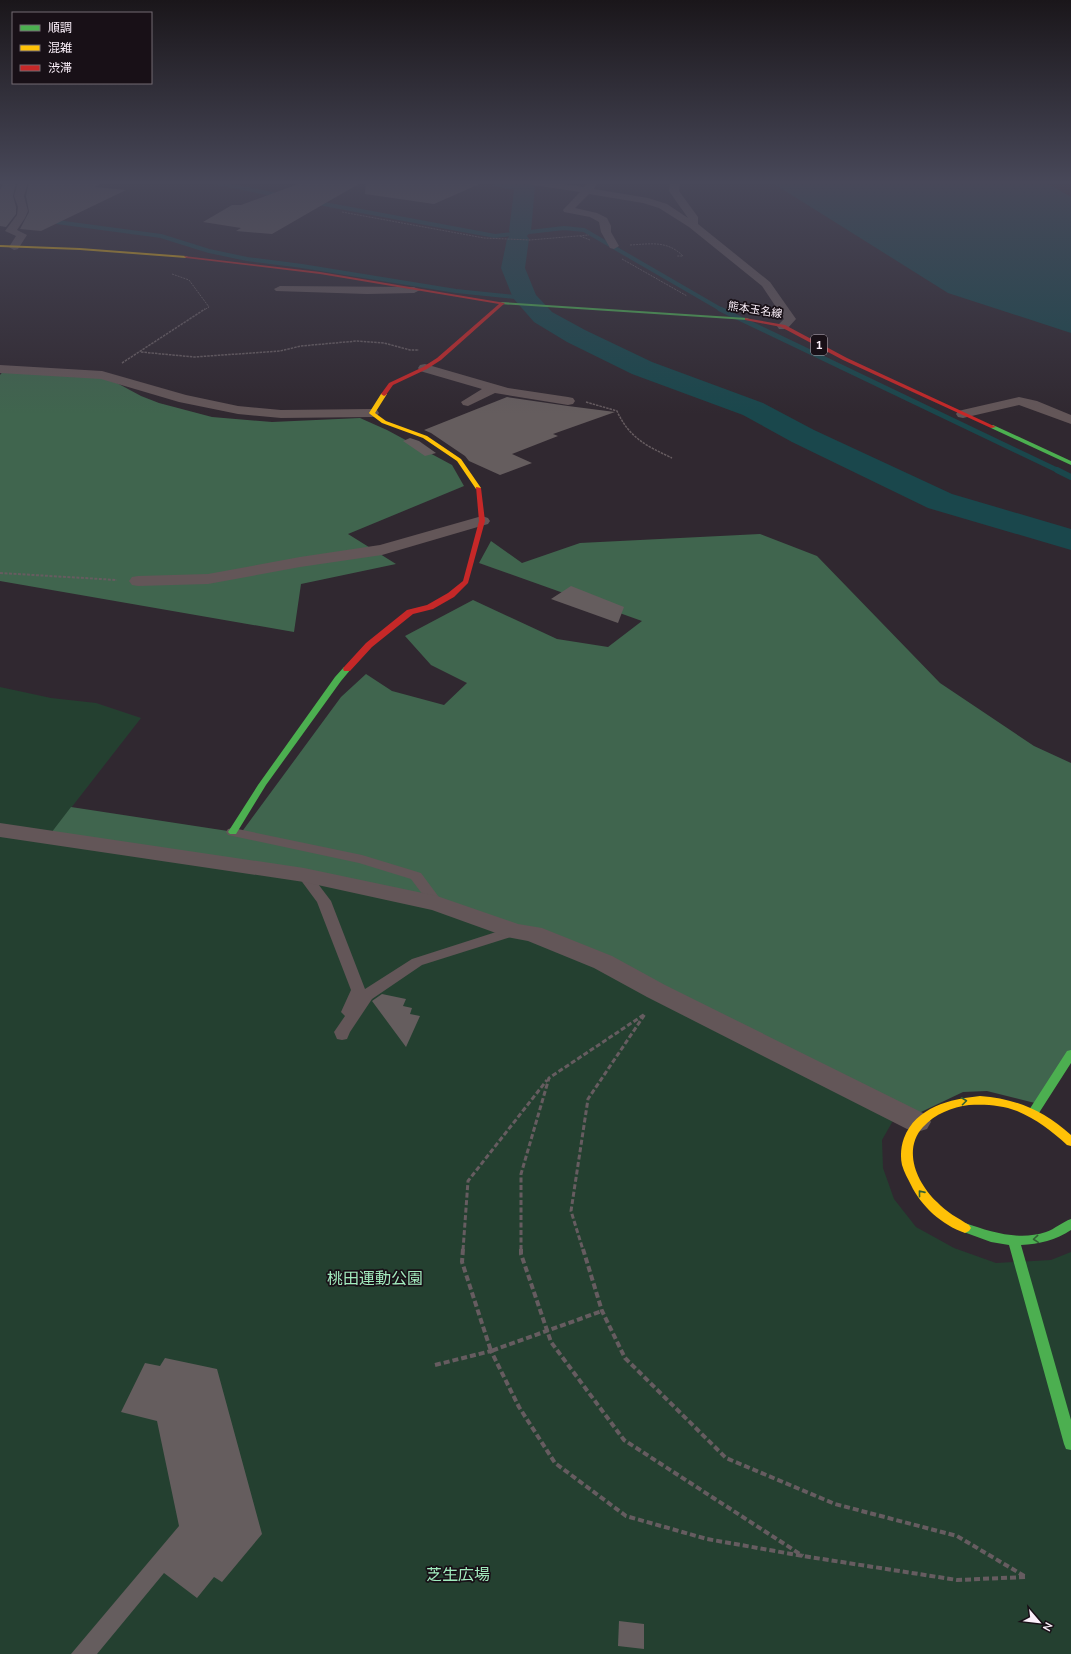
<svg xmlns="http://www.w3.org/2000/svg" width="1071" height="1654" font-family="'Nunito Sans','Noto Sans JP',sans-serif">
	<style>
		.green { fill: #244030 }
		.forest { fill: #40654e }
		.water { fill: #1a474c }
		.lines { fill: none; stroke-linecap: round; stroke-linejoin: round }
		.stream-far2 { stroke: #1a474c; stroke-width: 4 }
		.stream-far1 { stroke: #1a474c; stroke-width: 5 }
		.stream { stroke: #1a474c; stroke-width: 6 }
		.river { fill: #1a474c; fill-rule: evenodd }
		.building { fill: #655d5e }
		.path-far4 { stroke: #665c60; stroke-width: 1; stroke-dasharray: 2 1; stroke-linecap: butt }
		.path-far3 { stroke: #665c60; stroke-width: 1.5; stroke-dasharray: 2.5 1; stroke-linecap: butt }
		.path-far2 { stroke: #665c60; stroke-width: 2; stroke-dasharray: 3 1.5; stroke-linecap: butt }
		.path-far1 { stroke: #665c60; stroke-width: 3; stroke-dasharray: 5 2.5; stroke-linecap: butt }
		.path { stroke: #665c60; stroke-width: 4; stroke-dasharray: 6 3; stroke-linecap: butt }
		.lane { fill: #635658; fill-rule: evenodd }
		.street { fill: #635658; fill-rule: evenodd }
		.fast { fill: #4caf50; fill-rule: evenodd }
		.slow { fill: #ffc107; fill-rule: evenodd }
		.jam { fill: #c62828; fill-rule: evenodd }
		.oneway { stroke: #326034 }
		.labels { text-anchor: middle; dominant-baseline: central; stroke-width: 3.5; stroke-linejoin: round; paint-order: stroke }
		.far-street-label { font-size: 11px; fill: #fbf0fa; stroke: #181017 }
		.shield { fill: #181017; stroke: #b7adb6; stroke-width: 1 }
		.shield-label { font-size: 12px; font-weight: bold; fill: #fbf0fa }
		.near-park-label { font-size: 16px; fill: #a2ebbe; stroke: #181017 }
	</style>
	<rect width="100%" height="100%" fill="#302830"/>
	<g class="green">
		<path d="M0,687L51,698L96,703L141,718L50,835L0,828Z"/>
		<path d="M0,833L260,857L533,934L894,1119L882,1140L883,1168L894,1199L916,1227L954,1248L996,1263L1051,1260L1071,1252V1654H0Z"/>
	</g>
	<g class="forest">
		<path d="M5,369L102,375L141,396L159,403L212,417L272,422L360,418L387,430L452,465L464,486L348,534L396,564L301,584L294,632L0,581V375Z"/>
		<path d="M760,534L817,556L940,683L1034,746L1071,763V1054L1039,1104L987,1091L963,1092L919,1113L568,948L336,877L48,837L71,807L241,833L341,697L366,674L392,691L444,705L467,683L431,665L405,636L473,600L557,639L608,647L642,621L479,563L491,541L522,563L580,543Z"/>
	</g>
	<path class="water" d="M771,182H1045L1071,197V333L948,293Z"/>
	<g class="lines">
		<g class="stream-far2">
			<path d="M212,182L282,196"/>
			<path d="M313,202L495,236L564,228L584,230L722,310"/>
			<path d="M49,221L161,236L209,251L247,259L302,266L456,291L525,298"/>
		</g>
		<path class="stream-far1" d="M720,309L1059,471"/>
		<path class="stream" d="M1057,470L1071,477"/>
		<path class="river" d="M491,182H532L535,186L531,231L527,236L529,239L525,268L536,295L552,312L585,330L652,362L763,403L814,430L952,494L1071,529V550L928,508L792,442L743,415L632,374L567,342L534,322L513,298L501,268L507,239L511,234L509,231L514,190L494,186Z"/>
	</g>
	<g class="building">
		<path d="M4,182H16L13,196L16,207V214L6,227L0,226V190Z"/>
		<path d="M29,182H104L95,187L126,190L41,231L20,229L29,212L26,196Z"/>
		<path d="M304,182H362L272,234L236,231L241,228L203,222L232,205H241Z"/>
		<path d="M366,182H484L434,204L365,194Z"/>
		<path d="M507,397L568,406L615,412L553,434L558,436L512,454L532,463L500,475L469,461L465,456L431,433L424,430Z"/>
		<path d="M410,438L419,441L436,453L425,456L403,441Z"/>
		<path d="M571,586L624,607L618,623L551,599Z"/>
		<path d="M382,994L406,999L403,1006L412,1008L410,1014L420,1016L406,1047L372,1001Z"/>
		<path d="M165,1358L217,1369L262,1534L222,1582L214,1577L197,1598L164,1573L97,1654H71L179,1526L157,1421L121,1412L145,1363L160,1366Z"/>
		<path d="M619,1621L644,1624V1649L618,1646Z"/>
	</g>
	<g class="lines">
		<g class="path-far4">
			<path d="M342,212L484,238L530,240L589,235"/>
			<path d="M580,236L590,240"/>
			<path d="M630,245C650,244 667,240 683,256H677"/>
			<path d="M622,259L687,296"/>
			<path d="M172,274L189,280L209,307L204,310"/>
		</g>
		<g class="path-far3">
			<path d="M141,352L194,357L280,351L301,346L357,341L384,343L410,350H419"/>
			<path d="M122,363L205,309"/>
			<path d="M586,402L617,411C629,438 647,446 672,458"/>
		</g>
		<path class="path-far2" d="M0,573L117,580"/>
		<g class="path-far1">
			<path d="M463,1250L468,1181L547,1080"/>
			<path d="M521,1250V1174L549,1078L645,1014L588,1099L571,1211L583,1250"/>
		</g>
		<g class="path">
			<path d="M463,1249L462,1262L491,1351L602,1311"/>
			<path d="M521,1249V1254L551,1342L624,1440L803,1556"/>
			<path d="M583,1249L602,1311L625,1358L726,1458L835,1504L957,1536L1026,1577L957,1580L803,1556"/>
			<path d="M435,1365L491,1351L519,1407L555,1463L626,1516L707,1539L803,1556"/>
		</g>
		<g class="lane">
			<path d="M233,828L362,855L421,873L444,904L442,907H432L411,879L359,863L228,835L226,832L228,829Z"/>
			<path d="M304,871L309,872L331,901L365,989L412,959L515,926L520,928L522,931L520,934L422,965L372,999L350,1032L347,1039L342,1040L337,1039L334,1032L345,1016L341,1012L351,990L317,902L297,875L299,872Z"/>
		</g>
		<g class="street">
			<path d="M18,182H28L24,196L28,211L25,218L17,230L27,235L18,249L14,250L9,247L16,236L5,231L17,215L18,207L14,196Z"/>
			<path d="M528,182H551L584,187L590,182H598L594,189L648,198L667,204L688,218L669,191L670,182H680L679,191L698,217V224L770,282L796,319L787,329H779L777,326L784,319L762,286L689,227L659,208L643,203L589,194L575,208L597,213L607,218L611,226V232L619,246L614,249L610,248L601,232L599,222L590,217L564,212L563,210L580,192L533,185Z"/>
			<path d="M280,286L414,287L420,290L414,293L367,294L276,291L274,289Z"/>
			<path d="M425,364L508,388L568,397L573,398L575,401L573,404L568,405L495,393L468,406L463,405L461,402L482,389L420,371L418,368L420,365Z"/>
			<path d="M0,365L102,371L186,395L238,406L281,410L372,409L377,410L379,413L377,416L372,417L281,418L238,414L179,402L101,379L0,373Z"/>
			<path d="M1019,397L1037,401L1071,415V424L1019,405L963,418L958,417L956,414L958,411Z"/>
			<path d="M482,516L488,518L490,521L488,524L382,555L300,567L208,584L138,586L132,585L129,581L132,577L138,576L208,574L300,557L380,545Z"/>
			<path d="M0,823L304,868L437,896L518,924L542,928L612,956L665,985L927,1115L931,1122L927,1129L917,1132L907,1129L647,997L594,968L528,941L507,937L432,910L304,882L0,837Z"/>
		</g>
		<g class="fast">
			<path d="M502,302L747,318L749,319L747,320L500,304V303Z"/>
			<path d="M993,425L1071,461V465L991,428V426Z"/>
			<path d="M344,667H347L351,669L341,681L266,785L236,834H230L228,832L258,785L335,677Z"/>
			<path d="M1071,1050V1063L1037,1116L1033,1117L1029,1116L1027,1113L1029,1110L1067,1051Z"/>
			<path d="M1071,1219V1230C1056,1240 1039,1244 1021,1245L1071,1420V1450L1066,1449L1064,1444L1009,1245L991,1242L961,1231L959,1228L961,1225L965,1223C991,1232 1019,1241 1046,1232C1055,1229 1062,1222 1071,1219Z"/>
		</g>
		<g class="slow">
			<path d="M0,245L80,248L186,256L188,257L186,258L80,250L0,247Z"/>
			<path d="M384,392L387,394L375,413L386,421L427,436L461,459L481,488L480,489H476L457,461L423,438L382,423L370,414L369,413L381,394Z"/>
			<path d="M980,1096C1017,1099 1043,1110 1071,1135V1146L1067,1145C1052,1131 1036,1119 1017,1111C1002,1105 985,1104 969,1105C952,1107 935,1114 923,1127C902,1150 917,1183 937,1202C946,1212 958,1218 969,1225L971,1228L969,1231L965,1233C942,1225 921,1206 911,1185C908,1179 904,1172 902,1165C900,1156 901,1146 904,1138C916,1107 950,1099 980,1096Z"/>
		</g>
		<g class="jam">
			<path d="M184,256L320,272L505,303L441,360L427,369L393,385L386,395L384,396L381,394L389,383L423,367L437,358L499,304L320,274L186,258Z"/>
			<path d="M745,318L785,325L847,358L996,427L991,428L843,360L781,327L745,320Z"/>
			<path d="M476,487L481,488L485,521L468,583L454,597L433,609L413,614L372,647L350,671H344L343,669L344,667L366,643L407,610L427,605L448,593L463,581L479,521Z"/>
		</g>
	</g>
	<defs><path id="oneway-chevron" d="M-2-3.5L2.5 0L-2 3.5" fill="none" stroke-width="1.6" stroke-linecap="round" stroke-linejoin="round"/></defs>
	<g class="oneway">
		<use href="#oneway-chevron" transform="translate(964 1101) rotate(-7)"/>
		<use href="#oneway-chevron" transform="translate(921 1193) rotate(-129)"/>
		<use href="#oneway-chevron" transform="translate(1036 1239) rotate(175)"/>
	</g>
	<linearGradient id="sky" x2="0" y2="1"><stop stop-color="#1a161a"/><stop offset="0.44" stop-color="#484859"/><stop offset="1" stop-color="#484859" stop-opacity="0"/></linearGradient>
	<rect width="1071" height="414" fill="url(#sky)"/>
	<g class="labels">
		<g class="far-street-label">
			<text transform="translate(755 310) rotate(9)">熊本玉名線</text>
		</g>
		<rect class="shield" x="811" y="335" width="16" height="20" rx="3"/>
		<g class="shield-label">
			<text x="819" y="345">1</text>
		</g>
		<g class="near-park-label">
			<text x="375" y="1279">桃田運動公園</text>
			<text x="458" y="1575">芝生広場</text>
		</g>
	</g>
	<rect x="12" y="12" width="140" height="72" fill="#181017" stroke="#736a72"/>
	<rect x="20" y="25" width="20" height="6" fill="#4caf50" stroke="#736a72"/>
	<text x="48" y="32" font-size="12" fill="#fbf0fa">順調</text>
	<rect x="20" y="45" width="20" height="6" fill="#ffc107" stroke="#736a72"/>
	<text x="48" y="52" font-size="12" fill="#fbf0fa">混雑</text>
	<rect x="20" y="65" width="20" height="6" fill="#c62828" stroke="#736a72"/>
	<text x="48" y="72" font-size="12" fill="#fbf0fa">渋滞</text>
	<g transform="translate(1039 1622) rotate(118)" stroke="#181017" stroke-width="3" paint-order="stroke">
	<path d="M0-3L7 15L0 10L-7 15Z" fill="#fbf0fa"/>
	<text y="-6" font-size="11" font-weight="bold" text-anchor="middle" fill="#fbf0fa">N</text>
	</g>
</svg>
